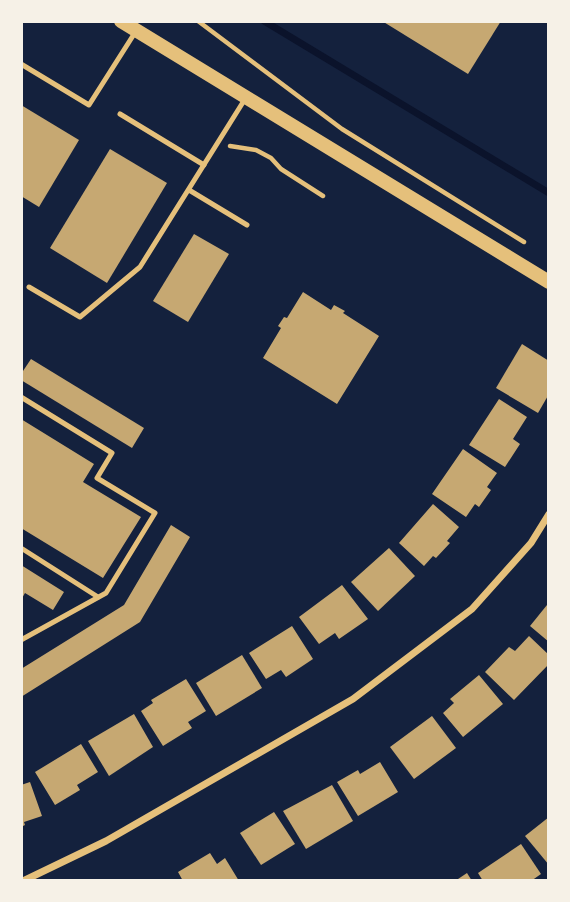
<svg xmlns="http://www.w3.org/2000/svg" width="570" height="902" font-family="'Roboto Condensed',sans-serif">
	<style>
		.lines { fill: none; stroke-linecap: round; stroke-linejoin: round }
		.stream { stroke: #0b132b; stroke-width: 7 }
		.building { fill: #c6a872 }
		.path { stroke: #e5c07b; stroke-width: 4.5 }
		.service { stroke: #e5c07b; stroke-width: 5 }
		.minor { stroke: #e5c07b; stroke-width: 7 }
		.secondary { stroke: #e5c07b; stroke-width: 14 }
	</style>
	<rect width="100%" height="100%" fill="#14213d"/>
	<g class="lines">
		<path class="stream" d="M264,21L549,193"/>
	</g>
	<g class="building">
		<path d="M382,21H501L468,74Z"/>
		<path d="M21,105L79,140L39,207L21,196Z"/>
		<path d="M110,149L167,183L107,283L50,248Z"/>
		<path d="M194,234L229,254L188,322L153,301Z"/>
		<path d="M303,292L331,310L334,305L345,311L343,313L379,336L337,404L263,358L281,328L278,326L284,317L287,318Z"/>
		<path d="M522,344L549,361V394L538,413L496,388Z"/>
		<path d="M31,359L144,428L132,448L21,380V374Z"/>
		<path d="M499,399L527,417L513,439L520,444L505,467L469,445Z"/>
		<path d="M21,419L94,464L83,482L141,517L103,578L21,528Z"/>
		<path d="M463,449L497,473L487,487L491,490L479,507L475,504L466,517L432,494Z"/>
		<path d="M433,504L459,527L447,541L450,543L436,558L433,556L424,566L399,543Z"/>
		<path d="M171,525L190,537L140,622L21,697V669L124,605Z"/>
		<path d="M389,548L415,576L378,611L351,582Z"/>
		<path d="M21,565L64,592L53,610L25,593L21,600Z"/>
		<path d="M342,585L368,619L339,639L335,633L319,644L299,617Z"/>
		<path d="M547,605L549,606V642L530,626Z"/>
		<path d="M292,626L313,659L286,677L281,670L266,679L249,653Z"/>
		<path d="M529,636L549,655V664L514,700L485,672L509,647L515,651Z"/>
		<path d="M242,655L262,688L216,716L196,683Z"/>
		<path d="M479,675L503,704L463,737L443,713L454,703L450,699Z"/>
		<path d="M186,679L206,711L188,722L192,728L163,746L141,711L153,703L151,700Z"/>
		<path d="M134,714L153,747L109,776L88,741Z"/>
		<path d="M432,716L456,748L414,779L390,747Z"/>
		<path d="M81,744L98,772L77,785L80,790L55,805L35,772Z"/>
		<path d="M380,762L398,792L358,816L337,782L358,770L360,774Z"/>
		<path d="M30,782L42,816L24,822L25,825L21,827V785Z"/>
		<path d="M332,785L353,821L306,849L283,811Z"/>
		<path d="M274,812L295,844L261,865L240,833Z"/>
		<path d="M549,817V865L525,836Z"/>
		<path d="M521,844L541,874L531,881H483L478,873Z"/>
		<path d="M210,853L217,864L225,858L239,881H183L178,872Z"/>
		<path d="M467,873L472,881H455Z"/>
	</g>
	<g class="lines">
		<g class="path">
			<path d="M198,21L342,129L524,242"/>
			<path d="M230,146L256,150L271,158L281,169L323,196"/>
		</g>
		<g class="service">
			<path d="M21,64L89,105L136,31"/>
			<path d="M120,114L204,165"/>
			<path d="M189,190L247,225"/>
			<path d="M29,287L80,317L140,267L245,99"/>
			<path d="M21,397L112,453L97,478L155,513L106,593L21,640"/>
			<path d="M21,548L98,597"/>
		</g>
		<path class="minor" d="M23,881L106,841L353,699L472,609L531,543L549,514"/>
		<path class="secondary" d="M121,21L549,282"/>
	</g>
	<rect width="570" height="902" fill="none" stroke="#f6f1e7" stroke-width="46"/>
</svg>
